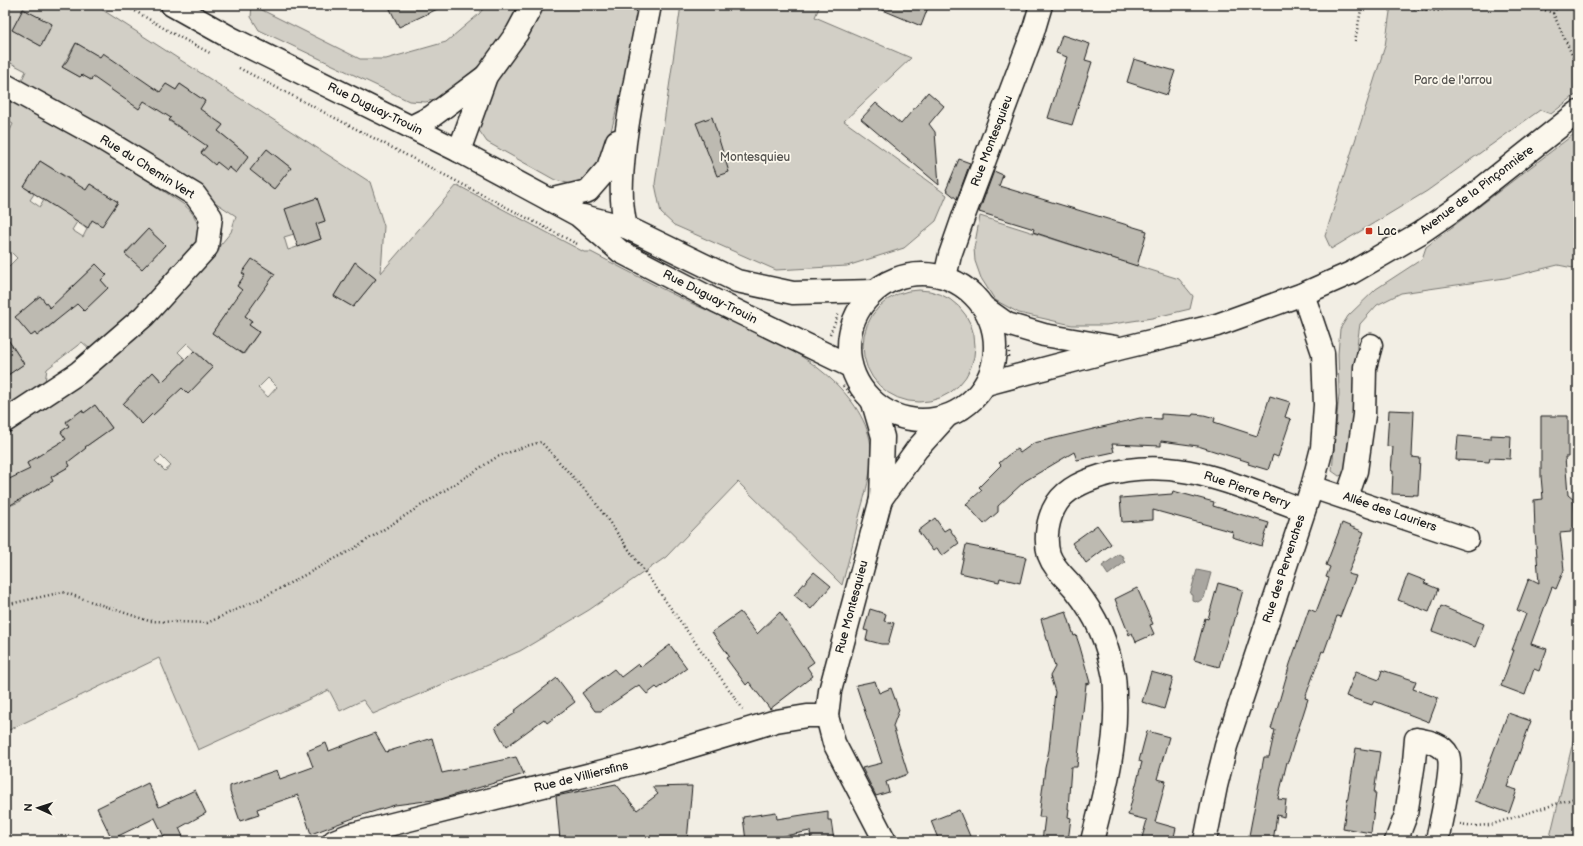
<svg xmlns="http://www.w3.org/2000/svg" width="1583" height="846" font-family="'Balsamiq Sans',sans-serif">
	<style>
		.green { fill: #d2cfc6; stroke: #777671; fill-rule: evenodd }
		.water { fill: #a9a6a0; stroke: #716f6b }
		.building { fill: #bdbab1; stroke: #1c1c1c }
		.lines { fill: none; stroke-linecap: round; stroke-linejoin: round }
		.minor-casing { stroke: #1c1c1c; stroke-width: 25 }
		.major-casing { stroke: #1c1c1c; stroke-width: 25 }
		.path { stroke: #1c1c1c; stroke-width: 2.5; stroke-dasharray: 1 3; stroke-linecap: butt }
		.minor { stroke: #fbf7ec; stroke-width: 22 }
		.major { stroke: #fbf7ec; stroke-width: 22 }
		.poi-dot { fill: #c8321e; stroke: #fbf7ec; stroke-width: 1.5 }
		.labels { text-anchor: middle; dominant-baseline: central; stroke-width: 3.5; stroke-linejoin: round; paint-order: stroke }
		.park-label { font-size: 12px; fill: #53524f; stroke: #fbf7ec }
		.street-label { font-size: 12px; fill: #1c1c1c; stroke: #fbf7ec }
		.poi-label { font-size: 12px; fill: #1c1c1c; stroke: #fbf7ec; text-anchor: start }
	</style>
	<rect width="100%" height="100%" fill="#f2eee4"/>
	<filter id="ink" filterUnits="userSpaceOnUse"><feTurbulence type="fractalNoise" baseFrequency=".025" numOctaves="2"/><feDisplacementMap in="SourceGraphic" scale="8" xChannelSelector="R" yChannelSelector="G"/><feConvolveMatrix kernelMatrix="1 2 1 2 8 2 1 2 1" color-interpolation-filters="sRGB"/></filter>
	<g filter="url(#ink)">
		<g class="green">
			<path d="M7,5H95L370,182L384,226L381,273L457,185L584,252H591C624,269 657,287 691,303C748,330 812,349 852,402C860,413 867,426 870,440C875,465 865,493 859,517C854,540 848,562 842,585L738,482L666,557L589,610L520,651L373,714L363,700L340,711L329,690L198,750L159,658L5,732V508L21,501L11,479L5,481V435L45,409L86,379L199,271L231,232L236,216L126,144L20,84L26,71L5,60V11ZM23,10L52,24L41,46L12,30ZM76,43L103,59L91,80L82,75L80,77L62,67ZM166,84L176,90L180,84L205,101L185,131L169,121L171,118L152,105ZM219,122L223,125L218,131L242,150L240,153L247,158L236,173L229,167L227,169L217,162L215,164L201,153L212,139ZM267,149L291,168L274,189L260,178L252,168ZM317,198L325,221L316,224L321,239L288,250L284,237L294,234L286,209ZM355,262L376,279L353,307L334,296ZM247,272L274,274L256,300L237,286ZM231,306L252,321L249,325L259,332L244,354L212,333ZM187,343L213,368L188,393L169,375L185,359L178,352ZM153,372L175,394L153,415L152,414L142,424L123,404ZM268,378L277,387L268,397L258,388ZM95,405L112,428L85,447L86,448L77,455L61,432L69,426L66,421L82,411L84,413ZM57,445L70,466L51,477L41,487L27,463ZM161,456L171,466L165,471L155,461Z"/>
			<path d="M252,5L360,59H386L446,42L479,14L486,5H520L513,19L481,64L441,97L426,102L409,101L259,30L251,17Z"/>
			<path d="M541,5H638L631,52L613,124L604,153L595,170L586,179L571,184L555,180L487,142L478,129L480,106Z"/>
			<path d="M681,5H820L815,17L911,58L844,121L947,195L936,221L904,248L847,266L776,270L674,225L661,213L655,184Z"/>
			<path d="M1391,5H1578V93L1551,114L1540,110L1427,191L1331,249L1325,236L1385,46Z"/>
			<path d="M5,98L105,152L183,204C195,213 201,226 197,241C194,251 183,260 176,268C149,297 120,323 91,350L82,342L47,369L44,388L5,414V377L24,364L11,344L5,348V262L9,266L17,258L11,252L5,258V141L13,124L5,119ZM40,161L70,179L53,206L44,200L40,207L30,200L34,194L24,187ZM90,184L118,202L102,226L74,208ZM77,222L87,229L83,237L72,230ZM148,229L165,245L142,269L125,253ZM96,264L106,275L101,280L108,288L84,310L66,292ZM40,296L49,307L46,309L56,321L42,333L39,330L31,336L16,317Z"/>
			<path d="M1578,131V269L1558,265L1505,278L1401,293L1377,305L1360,324L1357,345L1354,421L1345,474L1339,476L1332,471L1339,394L1338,354L1340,329L1348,316L1376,289L1422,259L1426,247Z"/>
			<path d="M980,216L1179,279L1193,296L1190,309L1152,318L1106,325H1072L1019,313L995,300L981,278L975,261L974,248Z"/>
			<circle cx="919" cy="346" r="56"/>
			<path d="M1578,721V841H1549Z"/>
		</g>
		<g class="water">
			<path d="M1119,554L1124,557L1123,560L1125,562L1108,575L1102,566Z"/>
			<path d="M1197,570L1211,573L1204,598L1198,602L1192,600V595L1190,594Z"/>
		</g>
		<g class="building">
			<path d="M388,5H446L399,27Z"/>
			<path d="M871,5H929L921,26Z"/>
			<path d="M23,9L52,24L41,46L12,30Z"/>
			<path d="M1062,35L1090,44L1085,60L1092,62L1072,125L1048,118L1067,57L1056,53Z"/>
			<path d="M76,43L100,57L103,53L160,92L166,84L176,90L180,84L205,101L200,109L223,125L218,131L249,156L236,173L229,167L227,170L217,162L215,165L201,153L207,146L169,120L171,118L144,101L139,109L93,77L91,80L82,75L80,77L62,67L67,61Z"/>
			<path d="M1134,59L1175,71L1167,95L1127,82Z"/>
			<path d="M928,92L944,106L929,124L935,132L939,185L861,119L876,103L901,124Z"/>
			<path d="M712,117L729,172L717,176L696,123Z"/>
			<path d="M267,149L291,168L274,189L250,170Z"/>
			<path d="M959,159L970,163L957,199L946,190Z"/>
			<path d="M40,161L86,190L90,184L118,202L102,226L92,220L88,228L24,187Z"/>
			<path d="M994,171L1003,175L999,186L1147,231L1137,266L1033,232L1034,229L979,212Z"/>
			<path d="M317,198L325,221L316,224L321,239L298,247L285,209Z"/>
			<path d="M148,229L165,245L142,269L125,254Z"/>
			<path d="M252,259L275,274L245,316L252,321L249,325L259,332L243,354L212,333L242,290L237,286L245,275L242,273Z"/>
			<path d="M355,262L376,279L353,307L334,296Z"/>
			<path d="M96,264L107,275L101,280L108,288L84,311L77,304L37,336L35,333L31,336L15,317L40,296L50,308Z"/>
			<path d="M5,335L24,364L5,377Z"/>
			<path d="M194,351L213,368L188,394L182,388L153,415L152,414L142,424L123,404L153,372L162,382Z"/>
			<path d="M1270,396L1290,402L1285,417L1291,419L1278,457L1273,455L1268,470L1248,464L1249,462L1198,446L1161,441V446L1112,444L1114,452L1077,460L1074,452L1025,481L998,506V512L984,524L966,504L982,490L979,487L1001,465L999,463L1007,456L1017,449L1020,453L1034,443L1140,418L1161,419V414L1192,416L1193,414L1204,415L1215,418L1214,422L1257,436Z"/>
			<path d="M95,405L112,428L85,447L86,448L68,462L70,466L51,477L53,481L5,508V481L30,469L27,463L66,439L61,432L69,426L66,422L82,410L84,413Z"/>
			<path d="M1389,410L1414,411L1412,457L1420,458L1418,495L1392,494L1393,471H1391L1393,447L1387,446Z"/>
			<path d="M1541,416H1568V457H1565L1568,495L1574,500L1577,528H1571V532L1560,533L1564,570L1556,589L1552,587L1531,644L1547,649L1539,671L1534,669L1525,695L1501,686L1514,650H1512L1526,614L1517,610L1529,578L1539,583L1535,532L1534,500L1543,499L1541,476Z"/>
			<path d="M1491,435L1511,436L1510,459L1490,458L1489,462L1456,460L1458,436L1491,439Z"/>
			<path d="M1173,491L1214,502L1213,506L1269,523L1262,546L1232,537L1233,532L1153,510V520L1122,522L1120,498L1172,494Z"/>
			<path d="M935,518L944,531L949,528L959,543L942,556L937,548L933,551L918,531Z"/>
			<path d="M1342,523L1364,532L1348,574L1356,576L1340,617L1337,616L1324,652L1322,651L1305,698L1308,699L1288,762H1287L1278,799L1286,800L1284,817L1277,815L1273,841H1248L1264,757H1269L1275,730L1271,729L1290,664L1309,609L1316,612L1329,578L1326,577L1330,567L1326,565Z"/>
			<path d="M1097,525L1111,544L1086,563L1072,543Z"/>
			<path d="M966,545L1026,557L1020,583L1000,578L999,582L960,573Z"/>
			<path d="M814,572L831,586L811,609L794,595Z"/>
			<path d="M1408,574L1426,581L1424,583L1438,589L1429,612L1398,600Z"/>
			<path d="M1218,583L1243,590L1233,626H1231L1219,667L1194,660L1205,618L1208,619Z"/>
			<path d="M1137,588L1153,624L1150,625L1154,634L1136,642L1132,633L1129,635L1115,599Z"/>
			<path d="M1441,606L1484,624L1475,647L1432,631Z"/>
			<path d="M870,609L886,614L884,621L894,623L888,644H881L866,640L868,631L864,630Z"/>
			<path d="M1066,611L1074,636L1076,635L1080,647L1090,683L1086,684L1077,767H1071L1068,809H1069L1068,817L1071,818L1068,841H1042L1045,817H1039L1045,768L1049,750L1055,692L1050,676L1055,667L1041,619Z"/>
			<path d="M740,612L757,634L780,612L814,662L807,667L813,676L770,709L749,682L746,685L726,658L729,656L712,632Z"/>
			<path d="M670,645L687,668L658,689L656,687L647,694L639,685L601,711H595L582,693L614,669L621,677L638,664L641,667Z"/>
			<path d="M1382,670L1416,681L1413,689L1438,698L1429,722L1374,701L1372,705L1346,696L1356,671L1379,680Z"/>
			<path d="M1151,672L1173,678L1164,709L1142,702Z"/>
			<path d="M557,678L575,702L547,723L544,719L506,747L495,727L515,713L514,711Z"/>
			<path d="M875,681L879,693L891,688L899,710L893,726L908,774L886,782L889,792L876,796L862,768L882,763L856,685Z"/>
			<path d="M1508,713L1531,721L1507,787L1517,790L1509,813L1475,801Z"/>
			<path d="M1147,731L1169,737L1157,779L1166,781L1155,822L1176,828L1173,841H1141L1147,820L1128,815L1142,762L1139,761Z"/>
			<path d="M375,733L386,752L432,738L442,773L516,757L524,774L441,799L395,805L359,816L311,834L298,795L257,809L259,815L240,821L230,792V786L277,770L280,779L313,767L307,751L326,743L329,751Z"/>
			<path d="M1356,748L1380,752L1374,793H1376L1371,833L1343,828Z"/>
			<path d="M148,783L159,807L195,790L206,813L179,828L185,841H166L155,818L112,839L97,808Z"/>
			<path d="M616,784L637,810L658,794L652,787L692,786L687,841H607L560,839L556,796Z"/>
			<path d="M959,810L972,841H939L931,821Z"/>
			<path d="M828,811V820H831L834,841H811L810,831L758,841H746L743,817L776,812L777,819Z"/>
		</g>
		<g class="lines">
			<g class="minor-casing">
				<g id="minor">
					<path d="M5,85L96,135L195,195L211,217L207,247L144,316L78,373L5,421"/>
					<path d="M411,127L431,117L486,76"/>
					<path d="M459,151L486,76L517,33L532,5"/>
					<path d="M550,200L588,191L608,168L617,141"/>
					<path d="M626,227C619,198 622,173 625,143C631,96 641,51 650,5"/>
					<path d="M945,277L950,255L964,215L1033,32L1041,5"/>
					<path d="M873,403L883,437L881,499L830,691L827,716L834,743L885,841"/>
					<path d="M1312,487L1467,539"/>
					<path d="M1347,497L1356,471L1364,415L1365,367L1371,345"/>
					<path d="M881,499L917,449L946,417"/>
					<path d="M334,841L349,835L639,762L776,721L807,716H827"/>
					<path d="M1092,841C1104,794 1117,748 1115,699C1115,692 1115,684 1114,677C1107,642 1098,618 1075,589C1066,578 1054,569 1049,555C1044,538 1048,517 1057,503C1067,488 1085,481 1101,476C1176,453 1235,486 1304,510"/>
					<path d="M1205,841L1216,786L1226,746L1312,487L1322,448L1325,405L1323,353L1303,294"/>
					<path d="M1396,841L1406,815L1414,762L1416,739C1427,741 1442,743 1448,755C1454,769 1440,823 1437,841"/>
				</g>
			</g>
			<g class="major-casing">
				<g id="major">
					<path d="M172,5L231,38L459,151L578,215L621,252L716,301L850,366"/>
					<path d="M583,216L626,227L737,281L793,293L874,291"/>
					<circle cx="922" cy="347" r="73"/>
					<path d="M983,307L1007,324L1044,335L1115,347"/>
					<path d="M986,384L1122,348L1217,325L1303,294L1351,273L1420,233L1462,204L1578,112"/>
				</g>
			</g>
			<g class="path">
				<path d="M125,5L172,33L210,53"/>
				<path d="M1390,5L1437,11L1467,5"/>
				<path d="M1530,5L1553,13L1559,5"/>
				<path d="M1553,13L1578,68"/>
				<path d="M1355,41L1362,5"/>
				<path d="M239,68L579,245"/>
				<path d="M830,334L839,313"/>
				<path d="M1009,357V346"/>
				<path d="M843,386L853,397"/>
				<path d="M5,605L63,592L149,621L207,623L262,598L353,549L497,457L526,446L541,442L592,498L743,709"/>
				<path d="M1460,824L1475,826L1490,825L1578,797"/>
			</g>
			<use href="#minor" class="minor"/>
			<use href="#major" class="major"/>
		</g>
	</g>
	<rect class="poi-dot" x="1365" y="227" width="8" height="8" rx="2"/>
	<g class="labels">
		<g class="park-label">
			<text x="1453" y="80">Parc de l'arrou</text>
			<text x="755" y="157">Montesquieu</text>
		</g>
		<g class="street-label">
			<text transform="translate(375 109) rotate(26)">Rue Duguay-Trouin</text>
			<text transform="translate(992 141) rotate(-69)">Rue Montesquieu</text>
			<text transform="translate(147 167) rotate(32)">Rue du Chemin Vert</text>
			<text transform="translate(1477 190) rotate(-37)">Avenue de la Pinçonnière</text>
			<text transform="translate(710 297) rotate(27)">Rue Duguay-Trouin</text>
			<text transform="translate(1247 490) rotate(19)">Rue Pierre Perry</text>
			<text transform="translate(1390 512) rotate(19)">Allée des Lauriers</text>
			<text transform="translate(1284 569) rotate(-72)">Rue des Pervenches</text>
			<text transform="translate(852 607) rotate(-75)">Rue Montesquieu</text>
			<text transform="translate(581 777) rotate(-14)">Rue de Villiersfins</text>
		</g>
		<g class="poi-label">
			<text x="1377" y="231">Lac</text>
		</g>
	</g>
	<rect width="1583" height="846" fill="none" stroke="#fbf7ec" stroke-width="20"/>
	<rect x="10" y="10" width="1563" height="826" fill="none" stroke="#1c1c1c" stroke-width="1.5" filter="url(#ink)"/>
	<g transform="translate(38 808) rotate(273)" stroke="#fbf7ec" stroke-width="3" paint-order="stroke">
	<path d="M0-3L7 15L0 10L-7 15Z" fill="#1c1c1c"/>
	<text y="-6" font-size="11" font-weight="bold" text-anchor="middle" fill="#1c1c1c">N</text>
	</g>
</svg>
